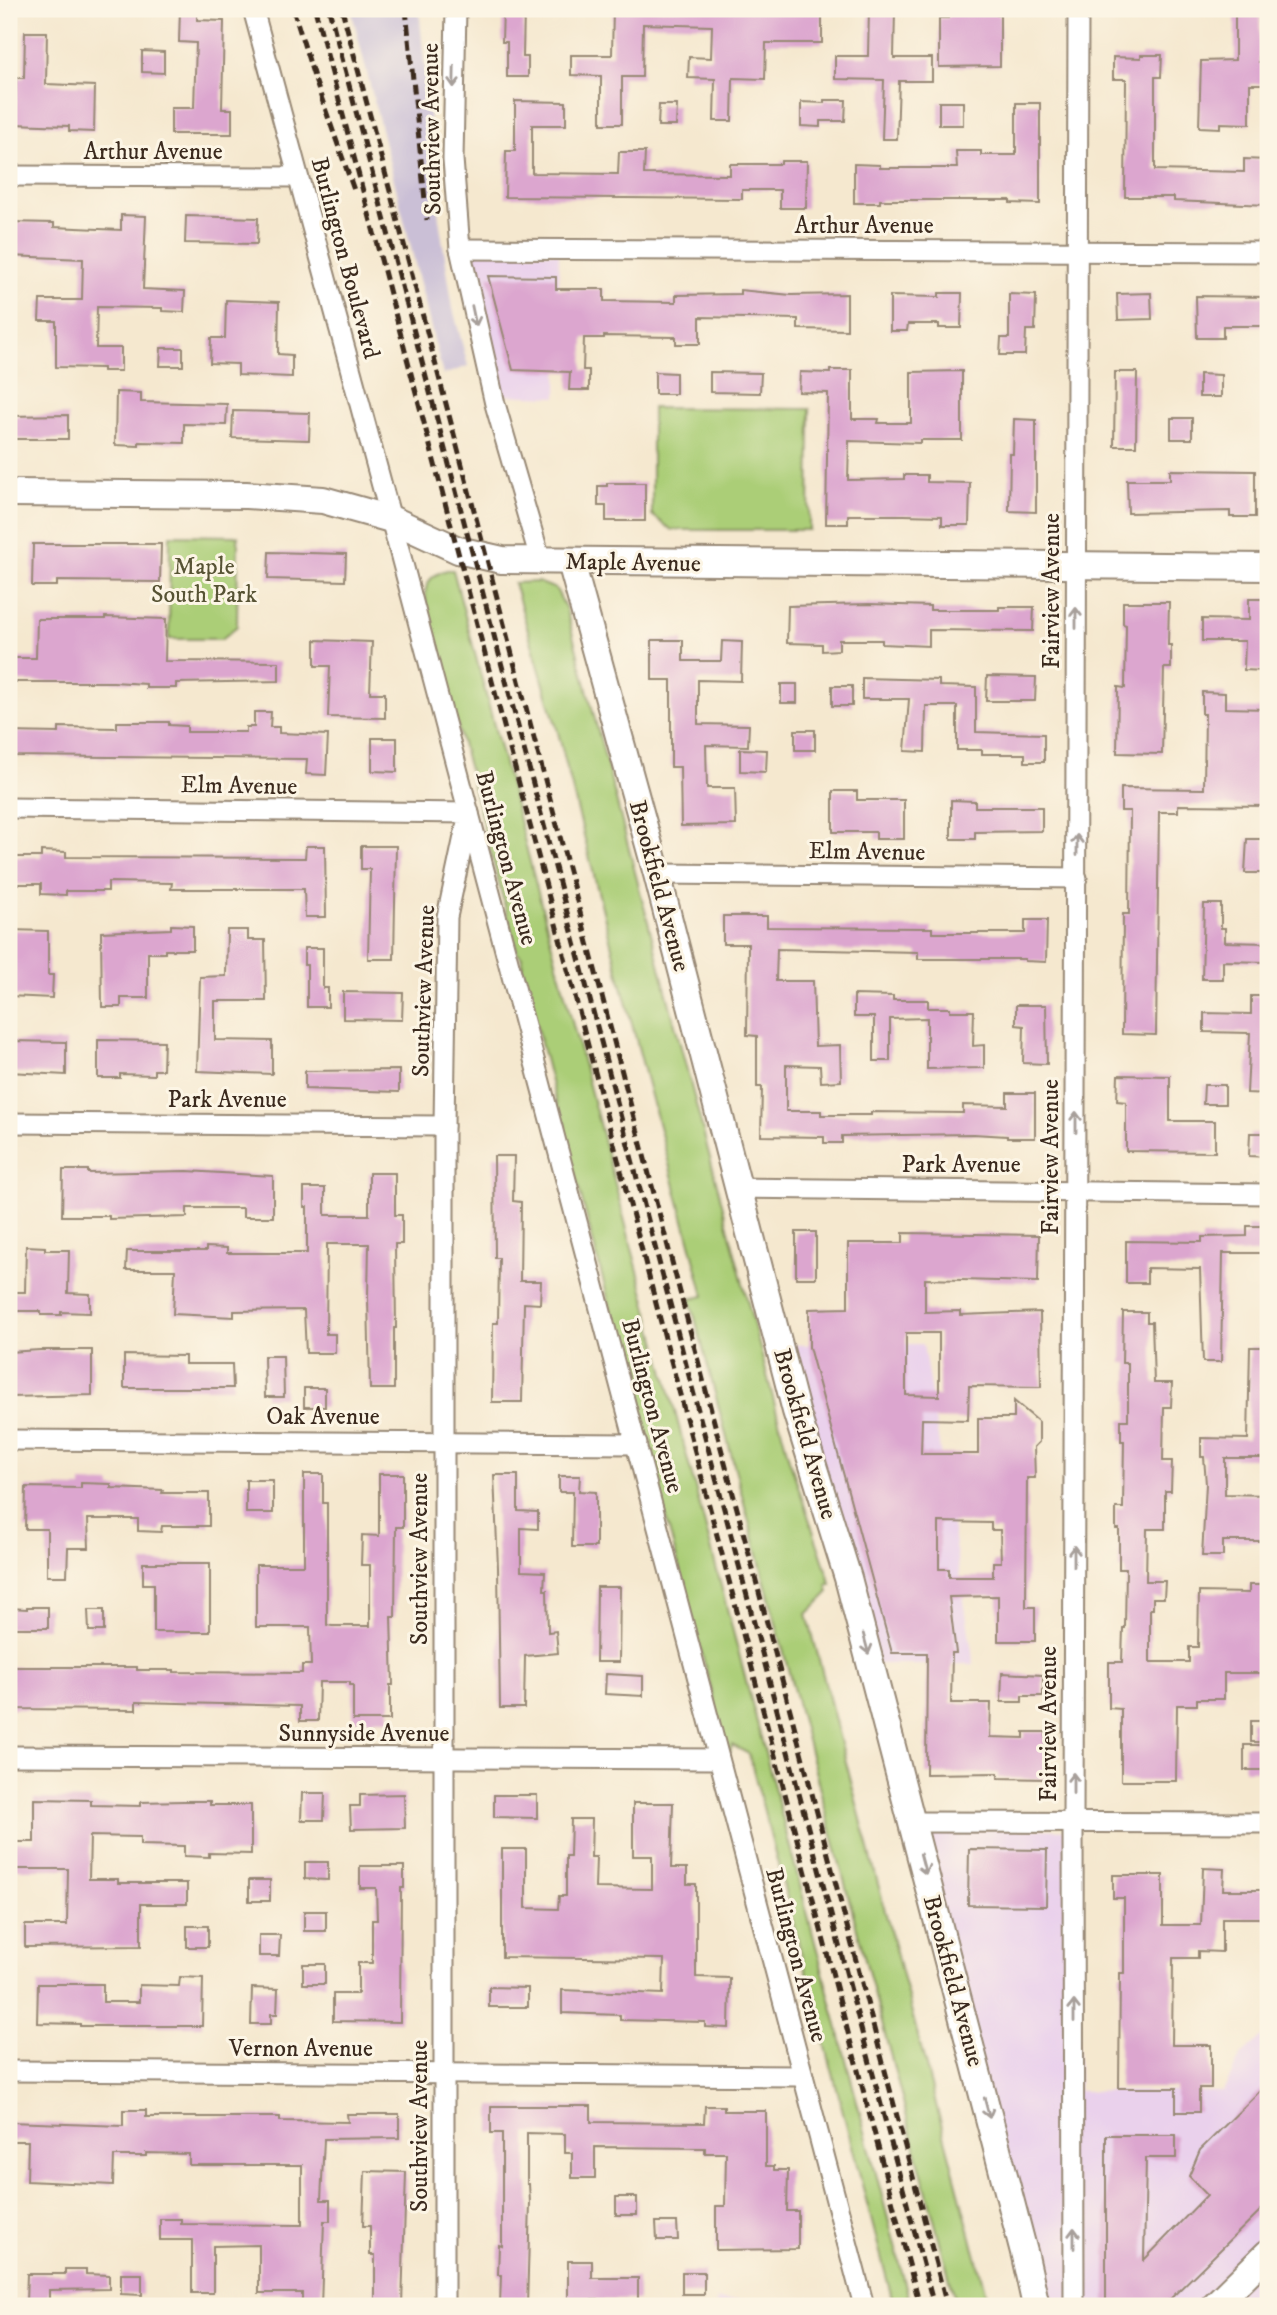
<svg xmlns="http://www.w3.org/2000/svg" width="1277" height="2315" font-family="'IM FELL DW Pica',serif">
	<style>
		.built { fill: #ead1ec }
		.industrial { fill: #cabfd6 }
		.green { fill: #abce77; stroke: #737c4a; stroke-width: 2 }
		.building { fill: #dca6cf; fill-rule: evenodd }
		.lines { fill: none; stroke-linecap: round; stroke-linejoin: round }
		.street-casing { stroke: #988976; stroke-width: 23 }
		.secondary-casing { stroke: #988976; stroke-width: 30 }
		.street { stroke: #fff; stroke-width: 19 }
		.secondary { stroke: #fff; stroke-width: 26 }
		.rail { stroke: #3b2a1e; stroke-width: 5; stroke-dasharray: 10 5; stroke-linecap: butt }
		.oneway { stroke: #a79f9a }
		.labels { text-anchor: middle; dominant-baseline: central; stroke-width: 6; stroke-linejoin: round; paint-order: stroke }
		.street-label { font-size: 24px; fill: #3b2a1e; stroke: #fcf5e5 }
		.park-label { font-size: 24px; fill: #575334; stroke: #fcf5e5 }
	</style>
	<rect width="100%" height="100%" fill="#fcf5e5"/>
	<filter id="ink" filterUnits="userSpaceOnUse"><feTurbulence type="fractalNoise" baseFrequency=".0143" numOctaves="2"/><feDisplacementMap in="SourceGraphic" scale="14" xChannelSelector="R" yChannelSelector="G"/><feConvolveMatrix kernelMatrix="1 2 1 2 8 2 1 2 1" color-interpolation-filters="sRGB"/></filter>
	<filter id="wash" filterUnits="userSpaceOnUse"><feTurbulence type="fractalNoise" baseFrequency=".00686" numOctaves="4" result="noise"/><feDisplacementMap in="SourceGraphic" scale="28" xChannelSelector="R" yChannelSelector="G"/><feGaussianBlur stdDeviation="1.57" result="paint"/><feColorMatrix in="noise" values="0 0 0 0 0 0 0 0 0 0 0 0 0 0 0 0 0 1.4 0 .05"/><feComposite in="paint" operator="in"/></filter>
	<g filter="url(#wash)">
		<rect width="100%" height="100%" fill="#f5e8cf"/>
		<g class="built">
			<path d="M463,252L559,253L557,397L497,395Z"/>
			<path d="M923,1344L974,1664H868L784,1345Z"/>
			<path d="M911,1827L1076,1830L1079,2091L1223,2092L1240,2057L1268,2030V2306H1039Z"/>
			<path d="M716,2300H850L852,2306H716Z"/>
		</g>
		<path class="industrial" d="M351,9H419L439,219L453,309L468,366L443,375Z"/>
		<g class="green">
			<path d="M652,408L810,409L809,530H672L652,515Z"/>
			<path d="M170,535L238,536L237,626L222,639H169Z"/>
			<path d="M447,570H453L911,2306H894L749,1754L732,1745L730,1752L727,1749L564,1132L566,1123L560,1117L522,969L523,958L517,952L441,664L443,657C436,645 433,633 430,620C424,598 419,578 447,570Z"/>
			<path d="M538,582L556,589L566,609L789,1459L831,1584L827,1585L829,1592L807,1614L989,2306H957L690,1299L704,1296L619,975L558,732L514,583Z"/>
		</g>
		<g id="blocks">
			<g class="building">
				<path d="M180,9H197V20L224,21L222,109H232V134H171V108H194L196,43L179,42Z"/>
				<path d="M503,9H524L523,57H528V77H507V42H502Z"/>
				<path d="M613,9H822V43H766L765,79L733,78L732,121H714L715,79L688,78L689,57L711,58L712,26L643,24L642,77H622V124H601V76L571,75V55H612Z"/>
				<path d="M869,9H895L894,58H932V81H899L897,139H882L884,80L835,79V56H868Z"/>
				<path d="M948,9H997V15H1000V66L939,67V18H948Z"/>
				<path d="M1235,9H1260L1259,62H1268V84H1250V124L1220,123V128L1199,127L1201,61L1235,60Z"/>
				<path d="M25,32H47L46,84L95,86L94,132L69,131V126L14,124L16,78H24Z"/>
				<path d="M142,51L164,52V73L142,72Z"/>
				<path d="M1141,55H1162L1161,77H1155V170L1244,172V159L1268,160V205L1174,201V197H1125L1126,79H1113V57L1141,58Z"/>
				<path d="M824,100H846L845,121H820V127L801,126V102L824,103Z"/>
				<path d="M515,101L566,102V125H532V173L618,174L619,152H645L644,174L730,175V164H781V161H807L806,208H780V190H742V199L505,197L506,151H515Z"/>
				<rect x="939" y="102" width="24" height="23"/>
				<path d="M1016,103H1040V204L1010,203V200H880V203H854V164L880,165V168H957L956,151H981V155H1016Z"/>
				<path d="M659,105H677L676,126H658Z"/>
				<path d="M121,215L146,216L143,289L185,291L184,312L162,311V308L97,307L96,348H121V371H103V368L56,367V321H39L40,300H82L83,259L9,256V222L54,223V227L121,230Z"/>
				<path d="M186,216L258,218L257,244L185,243Z"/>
				<path d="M488,276L556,277V289H604V301L676,302V295L740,294V290L791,295L847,294V330L798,329V319L700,317V344H676V337L604,336V338H584L583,370H589V390H569L570,372L513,370Z"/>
				<path d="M939,293H962L961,328H939V324H908L907,331H890V296L939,297Z"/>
				<path d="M1151,293L1152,319L1118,320L1117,294Z"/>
				<path d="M1009,294L1036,295L1035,330H1026L1025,355H1000L1001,338H1009Z"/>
				<path d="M1196,296L1268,297V326H1223V338H1197Z"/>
				<path d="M226,300L279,302L278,354L292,355V377L238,375V364L210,363L211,338H225Z"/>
				<path d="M161,348H183V366H160Z"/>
				<path d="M830,370H852V419H879L878,423H911V372L962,371V440H920V443L849,441L848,480L904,479V475H927V482L970,483L969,525H942V516L904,515H848V524H826L828,393L799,392L800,372L830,373Z"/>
				<path d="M655,372L676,373V394H655Z"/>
				<path d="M710,372L761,373L760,393L710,392Z"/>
				<path d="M1115,372H1137L1136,446H1114Z"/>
				<path d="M1199,374L1221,375V397H1199Z"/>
				<path d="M116,392L141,393V402L227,404L226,425L184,424V443L139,442V446L115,445Z"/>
				<path d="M233,411L310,413L309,440L232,438Z"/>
				<path d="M68,415V439H9V416Z"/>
				<rect x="1171" y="418" width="21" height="21"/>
				<path d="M1014,419L1036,420V512L1009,511L1010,454H1013Z"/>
				<path d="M1170,470L1255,471V517H1230V511L1128,513L1127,480H1170Z"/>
				<path d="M607,483H645V521H606V506H598V486H607Z"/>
				<path d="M33,544H161L160,582L57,581V586H32Z"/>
				<path d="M269,552L346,554L345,581L268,579Z"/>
				<path d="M1249,599H1268V641H1266L1265,671L1244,670L1245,641H1202V619L1249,620Z"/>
				<path d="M1123,602H1169L1168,645H1171V668H1164L1162,754L1117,753L1118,687L1125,688L1126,625L1123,624Z"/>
				<path d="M869,604L930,606V610H999V607H1034L1033,631L929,630V646L882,644V640H839V650L822,651V644L787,643L788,606Z"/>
				<path d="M105,617L166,619L165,661L279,662V681L176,683V688H146V684L113,682H9V658H36L37,619H105Z"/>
				<path d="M315,640L372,642L370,693H385V718L328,717L330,666H315Z"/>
				<path d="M652,640H683V661H721L722,641L742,642L741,681L698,680V724L749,725L748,746L706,745L707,788H735L736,825L681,826L680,767H671V680H652Z"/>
				<path d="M987,676L1036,677L1035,701H986Z"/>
				<path d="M862,678L939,680V686L976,687V732L1044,734V762H1025V754H982V750H957V706H926L925,752L905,751L909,699H862Z"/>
				<rect x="781" y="684" width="16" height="19"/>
				<rect x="832" y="686" width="20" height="20"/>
				<path d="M1202,692L1225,693V708L1268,709V806L1178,805V812H1159L1156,1035L1122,1034L1123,914H1129L1130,811H1121V788L1204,789L1205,714H1202Z"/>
				<path d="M254,712H271L270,727H279V733L328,735L326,775L306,774L307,759L9,756V732L59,733V727L117,728V722H169V725L187,726V732H246V727H254Z"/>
				<rect x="795" y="730" width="20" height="20"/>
				<path d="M372,738H397V772L372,771Z"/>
				<path d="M740,749L767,750L766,772L740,771Z"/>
				<path d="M833,791H857V800H904V839H876V832H833Z"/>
				<path d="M951,800L975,801V807H1042V831L975,832V839H951Z"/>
				<path d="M1247,839H1265V873H1245Z"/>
				<path d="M306,846H325L326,917H305L304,889H171L172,883L108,882V891H66V895L41,894V884H9V857H41V851L66,852V857L305,858Z"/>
				<path d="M361,846H396L394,959H368L370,869H361Z"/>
				<path d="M1204,904H1221V928H1225V942L1268,943V962L1223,961V979H1202Z"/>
				<path d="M723,916H767V927L932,928V933H1025V920H1047L1046,962L1025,961V959H918V952L777,949L776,981H813L815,1046L840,1045L841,1081L821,1082L820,1066L786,1065V1111H821V1115H871V1112L963,1113V1105L1007,1106V1093H1035V1138H1007V1136L973,1134L899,1135L842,1136V1143H824V1137L761,1136L762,1087H757V1036L747,1035L748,944H723Z"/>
				<path d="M171,925L193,926V950H165V953H148V998H121V1007H102L101,932L171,929Z"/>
				<path d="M9,930L48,931V975H53L52,998L9,996Z"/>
				<path d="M227,930H248V940H265L266,1001H215V1040L272,1041V1074L197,1071L200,977L226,976Z"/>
				<path d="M304,948H323V988H328V1007H307V965H304Z"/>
				<path d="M343,992L403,993L402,1020L343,1019Z"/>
				<path d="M854,995L893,996V1000H928V1008H950V1011H974L973,1046L984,1045V1068L927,1069V1018L890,1019V1061H874V1017H854Z"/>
				<path d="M1251,996H1268V1094L1247,1093L1250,1033L1204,1032V1013L1251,1014Z"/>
				<path d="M1016,1005H1046L1047,1064L1023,1063L1024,1026L1016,1025Z"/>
				<path d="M98,1040L164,1041L163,1070H154V1075L120,1074V1078H98Z"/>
				<path d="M9,1041L66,1042V1075L9,1072Z"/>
				<path d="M399,1070V1092L305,1089V1071Z"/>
				<path d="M1118,1075L1170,1076V1121H1215V1152L1126,1151V1102L1117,1101Z"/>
				<path d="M1204,1085H1225V1104H1203Z"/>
				<path d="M1250,1133H1268V1157L1249,1156Z"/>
				<path d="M494,1156H514L513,1201L521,1202L520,1281H541L540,1304L524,1303L522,1402H492L493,1323H498L499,1258H495Z"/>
				<path d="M63,1170H88V1173L187,1171L273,1176V1217H243V1208H187V1217L109,1219V1216H62Z"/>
				<path d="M369,1173H395V1215H402V1244H395L396,1328H394V1389H370L368,1297L369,1244H327L326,1334H335V1353H306L304,1310L234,1311V1317L173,1314L175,1270H126L127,1251H206V1247L227,1248V1253H307V1207H304V1188H325V1215H369Z"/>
				<path d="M1247,1226H1264V1253H1223L1221,1362H1203L1200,1269L1147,1268V1283H1126V1241L1202,1242V1237L1247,1236Z"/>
				<rect x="796" y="1232" width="20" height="46"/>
				<path d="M903,1233L1039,1235L1038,1282L925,1279V1312L960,1311V1315L1040,1312L1041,1387L969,1386L968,1420L922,1419L921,1454H978V1418H1014V1401L1039,1422V1442L1034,1447L1035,1478H1027L1026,1607H1035V1641H998V1596L949,1597L956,1653H952L951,1703H991L990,1737L1024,1738V1732H1046L1045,1779L998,1778V1773L926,1774L927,1653H892L809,1347V1309L848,1308V1243H903ZM906,1333H939V1396L906,1395ZM939,1522L991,1523V1530H1000L1001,1562H993V1577H949V1569H939Z"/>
				<path d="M26,1246L45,1247V1250H69L68,1293L90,1294V1313L61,1312V1315H41V1311H12V1292H25Z"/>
				<path d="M1123,1312H1147V1322H1152L1154,1383H1172L1171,1407H1164L1163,1461H1172L1171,1491H1165V1529H1147L1146,1581H1165L1164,1598H1153V1609H1150V1662H1189V1647H1198L1199,1592L1249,1593V1585H1268V1673H1224V1699H1197V1705H1177L1176,1781H1121V1709L1109,1708V1662H1122L1123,1628H1125L1126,1569H1119V1529H1116V1508H1123L1124,1441H1121V1420H1128V1363H1122Z"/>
				<path d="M1250,1347H1268L1267,1458H1225V1494L1268,1495L1266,1541H1223V1556H1202L1206,1484L1204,1457H1201V1438L1248,1439Z"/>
				<path d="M40,1350H92V1395L10,1397L9,1352Z"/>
				<path d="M124,1355L185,1356V1364H232L233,1388H124Z"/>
				<path d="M264,1356H283L284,1397H265Z"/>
				<rect x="304" y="1388" width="21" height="19"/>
				<path d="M304,1474H323V1503H327V1625L332,1626H370V1565H361L362,1535L379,1536V1474H403V1527H396L395,1617H391L393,1685H390V1720H353V1685H350V1682H319L318,1721H300V1706L136,1702V1710L9,1709V1667H137V1670H174V1672L302,1673V1665H311L310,1627H256V1565H304Z"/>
				<path d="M494,1475H518V1511L538,1512V1529L521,1528V1571L545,1572L544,1590H547L548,1632L556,1631L558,1653L525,1656L524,1708H500L498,1567Z"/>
				<path d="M559,1476H580L579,1491L596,1492V1547H572L573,1492H559Z"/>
				<rect x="246" y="1480" width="27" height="33"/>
				<path d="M81,1483L111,1484V1488L163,1490L162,1493H209V1526H162L161,1532L138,1531V1519H88L89,1548H68L67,1576H47V1529H25L26,1487L81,1488Z"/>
				<path d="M143,1563H210V1632H154V1584H143Z"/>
				<path d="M597,1587H620L619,1662H596Z"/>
				<path d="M27,1607H48V1628H9V1608L27,1609Z"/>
				<path d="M88,1610H104V1631H89Z"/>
				<path d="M1002,1673L1043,1675V1696H1022V1702H1001Z"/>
				<path d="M606,1674L643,1676V1696L605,1694Z"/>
				<rect x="1251" y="1721" width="17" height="21"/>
				<rect x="1244" y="1745" width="23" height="25"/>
				<path d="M302,1793H325L324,1820H301Z"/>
				<path d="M404,1794L405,1828L351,1829L350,1806H360V1795Z"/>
				<path d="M494,1795H537V1818L494,1817Z"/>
				<path d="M34,1799L91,1800V1805L141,1806V1802L184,1801H210V1805H251V1854L209,1853V1857L184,1856V1846L140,1845V1837L90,1836L89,1879H118V1883H187V1904H141V1946L25,1947V1925H67L68,1869H13V1842H34Z"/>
				<path d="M633,1803H673L671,1868H687V1884H696V1977L730,1978L729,2028L705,2027V2022L620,2020V2015L562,2013V1990L663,1994L664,1959L502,1957V1849H526V1908L558,1909L559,1896H566V1856H570L571,1819H592L591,1857H596L595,1888L652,1889V1856H633Z"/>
				<path d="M969,1849L1047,1850L1046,1906L968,1905Z"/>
				<path d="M305,1862H328V1880L305,1879Z"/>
				<path d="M360,1866H404V1888H401L400,2022L333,2021V1994H358V1963H372V1920H377L376,1888H360Z"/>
				<path d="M1203,1868L1224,1869L1223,1890H1268V1918H1222V1952L1198,1951V1958H1173L1172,2045H1211V2088H1199V2112H1176V2088H1119L1120,1973H1124V1898H1113V1875H1163V1925H1201Z"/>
				<rect x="249" y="1880" width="21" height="21"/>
				<rect x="304" y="1911" width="22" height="20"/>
				<rect x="187" y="1926" width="21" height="21"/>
				<path d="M259,1935H280L279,1956H259Z"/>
				<rect x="303" y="1964" width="22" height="20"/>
				<path d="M180,1977L203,1978L202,2026H80V2024L37,2023L38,1984H103V2002H139V1985L179,1986Z"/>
				<path d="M489,1987L528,1988V2007H489Z"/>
				<path d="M252,1988L278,1989L277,2014H271V2024H251Z"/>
				<path d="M1268,2083V2203L1163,2306H1106V2135H1176V2158H1146L1144,2260L1207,2195L1189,2176L1200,2150Z"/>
				<path d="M491,2106H591V2122L704,2123L705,2106H724V2111H766V2166H774V2170H788L787,2211H798V2249L716,2250V2206H725L726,2153H705V2148L595,2147V2178H572V2153H565V2134L527,2133V2184H529L530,2203L527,2306H500L501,2275H498L499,2245L502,2246V2133H491Z"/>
				<path d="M123,2110H146V2117H280V2121L348,2122L347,2114H399V2138L324,2139L321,2200H330V2221H324L321,2306H302V2293H259V2245L213,2246V2293H192V2240H160V2219H181V2224L302,2225V2165H189V2154L146,2153V2156H114L113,2185L27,2181L28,2141H9V2122L123,2126Z"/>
				<path d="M365,2171L406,2172L402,2306H375V2255H370V2226H363Z"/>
				<rect x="616" y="2197" width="21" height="18"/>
				<path d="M656,2222H677L678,2240H657Z"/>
				<path d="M568,2261H592V2278H638V2300H592V2306H568Z"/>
				<path d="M65,2269H86V2274L109,2275V2289L49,2290V2303L26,2302L27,2274H65Z"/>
				<rect x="682" y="2272" width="22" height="22"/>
				<path d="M121,2274H142V2295L121,2294Z"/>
			</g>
		</g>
	</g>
	<g filter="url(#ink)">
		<use href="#blocks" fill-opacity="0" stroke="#988976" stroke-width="2"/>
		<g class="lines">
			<g class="street-casing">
				<g id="street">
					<path d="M253,9L391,519L864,2306"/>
					<path d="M456,9L453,159L460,249L495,404L541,562"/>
					<path d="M9,176L297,177"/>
					<path d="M460,249L1268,252"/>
					<path d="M9,808L469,813L447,917L444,1126V2306"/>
					<path d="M657,874L1077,878"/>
					<path d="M9,1123L444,1126"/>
					<path d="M737,1188L1268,1194"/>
					<path d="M9,1440L637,1444"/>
					<path d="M9,1756L718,1759"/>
					<path d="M912,1822L1268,1823"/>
					<path d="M9,2071L803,2076"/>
					<path d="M1074,2306L1073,1823L1078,9"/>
				</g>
			</g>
			<g class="secondary-casing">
				<g id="secondary">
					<path d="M9,493L246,495L323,500L391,519L458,550L502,560L1268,567"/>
					<path d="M571,562L657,874L796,1411L848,1578L1025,2256L1036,2306"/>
					<path d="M1214,2306L1268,2253"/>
				</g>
			</g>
			<use href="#street" class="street"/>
			<use href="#secondary" class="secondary"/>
			<g class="rail">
				<path d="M293,9L314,77L355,193"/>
				<path d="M315,9L920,2306"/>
				<path d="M329,9L934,2306"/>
				<path d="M342,9L947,2306"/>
				<path d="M406,9L427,220"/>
			</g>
		</g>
		<defs><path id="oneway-shaft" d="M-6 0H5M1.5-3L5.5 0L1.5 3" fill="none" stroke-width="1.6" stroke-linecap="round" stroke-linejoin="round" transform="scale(1.75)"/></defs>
		<g class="oneway">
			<use href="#oneway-shaft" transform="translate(454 77) rotate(91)"/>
			<use href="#oneway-shaft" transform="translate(474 316) rotate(78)"/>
			<use href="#oneway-shaft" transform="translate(1076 618) rotate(-90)"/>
			<use href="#oneway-shaft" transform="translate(1077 845) rotate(-90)"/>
			<use href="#oneway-shaft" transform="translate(1076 1122) rotate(-90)"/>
			<use href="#oneway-shaft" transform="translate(1074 1556) rotate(-90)"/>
			<use href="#oneway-shaft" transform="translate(866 1644) rotate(75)"/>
			<use href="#oneway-shaft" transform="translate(1073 1783) rotate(-90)"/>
			<use href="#oneway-shaft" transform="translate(923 1864) rotate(75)"/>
			<use href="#oneway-shaft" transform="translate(1074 2011) rotate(-90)"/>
			<use href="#oneway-shaft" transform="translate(987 2108) rotate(75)"/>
			<use href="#oneway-shaft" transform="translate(1074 2238) rotate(-90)"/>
		</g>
	</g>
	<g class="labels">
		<g class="street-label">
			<text transform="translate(432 129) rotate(-91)">Southview Avenue</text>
			<text x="153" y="152">Arthur Avenue</text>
			<text x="864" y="226">Arthur Avenue</text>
			<text transform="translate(345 258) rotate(75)">Burlington Boulevard</text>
			<text transform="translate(633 563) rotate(1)">Maple Avenue</text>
			<text transform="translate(1052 591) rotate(-90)">Fairview Avenue</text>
			<text transform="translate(239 786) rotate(1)">Elm Avenue</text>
			<text transform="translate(867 852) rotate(1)">Elm Avenue</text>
			<text transform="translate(506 858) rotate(75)">Burlington Avenue</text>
			<text transform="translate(659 886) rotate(75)">Brookfield Avenue</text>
			<text transform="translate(424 991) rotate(-88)">Southview Avenue</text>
			<text x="227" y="1100">Park Avenue</text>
			<text transform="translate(1051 1157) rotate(-90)">Fairview Avenue</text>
			<text x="961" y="1165">Park Avenue</text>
			<text transform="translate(652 1406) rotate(75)">Burlington Avenue</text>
			<text x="323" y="1417">Oak Avenue</text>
			<text transform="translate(805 1434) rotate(74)">Brookfield Avenue</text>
			<text transform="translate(420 1559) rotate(-90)">Southview Avenue</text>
			<text transform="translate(1049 1724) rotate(-90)">Fairview Avenue</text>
			<text x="364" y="1734">Sunnyside Avenue</text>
			<text transform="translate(796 1955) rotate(75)">Burlington Avenue</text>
			<text transform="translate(953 1981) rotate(75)">Brookfield Avenue</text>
			<text x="301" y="2049">Vernon Avenue</text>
			<text transform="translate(420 2126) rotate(-90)">Southview Avenue</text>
		</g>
		<g class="park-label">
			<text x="204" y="567">Maple<tspan x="204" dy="28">South Park</tspan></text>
		</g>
	</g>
	<rect width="1277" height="2315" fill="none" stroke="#fcf5e5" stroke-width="35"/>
</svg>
